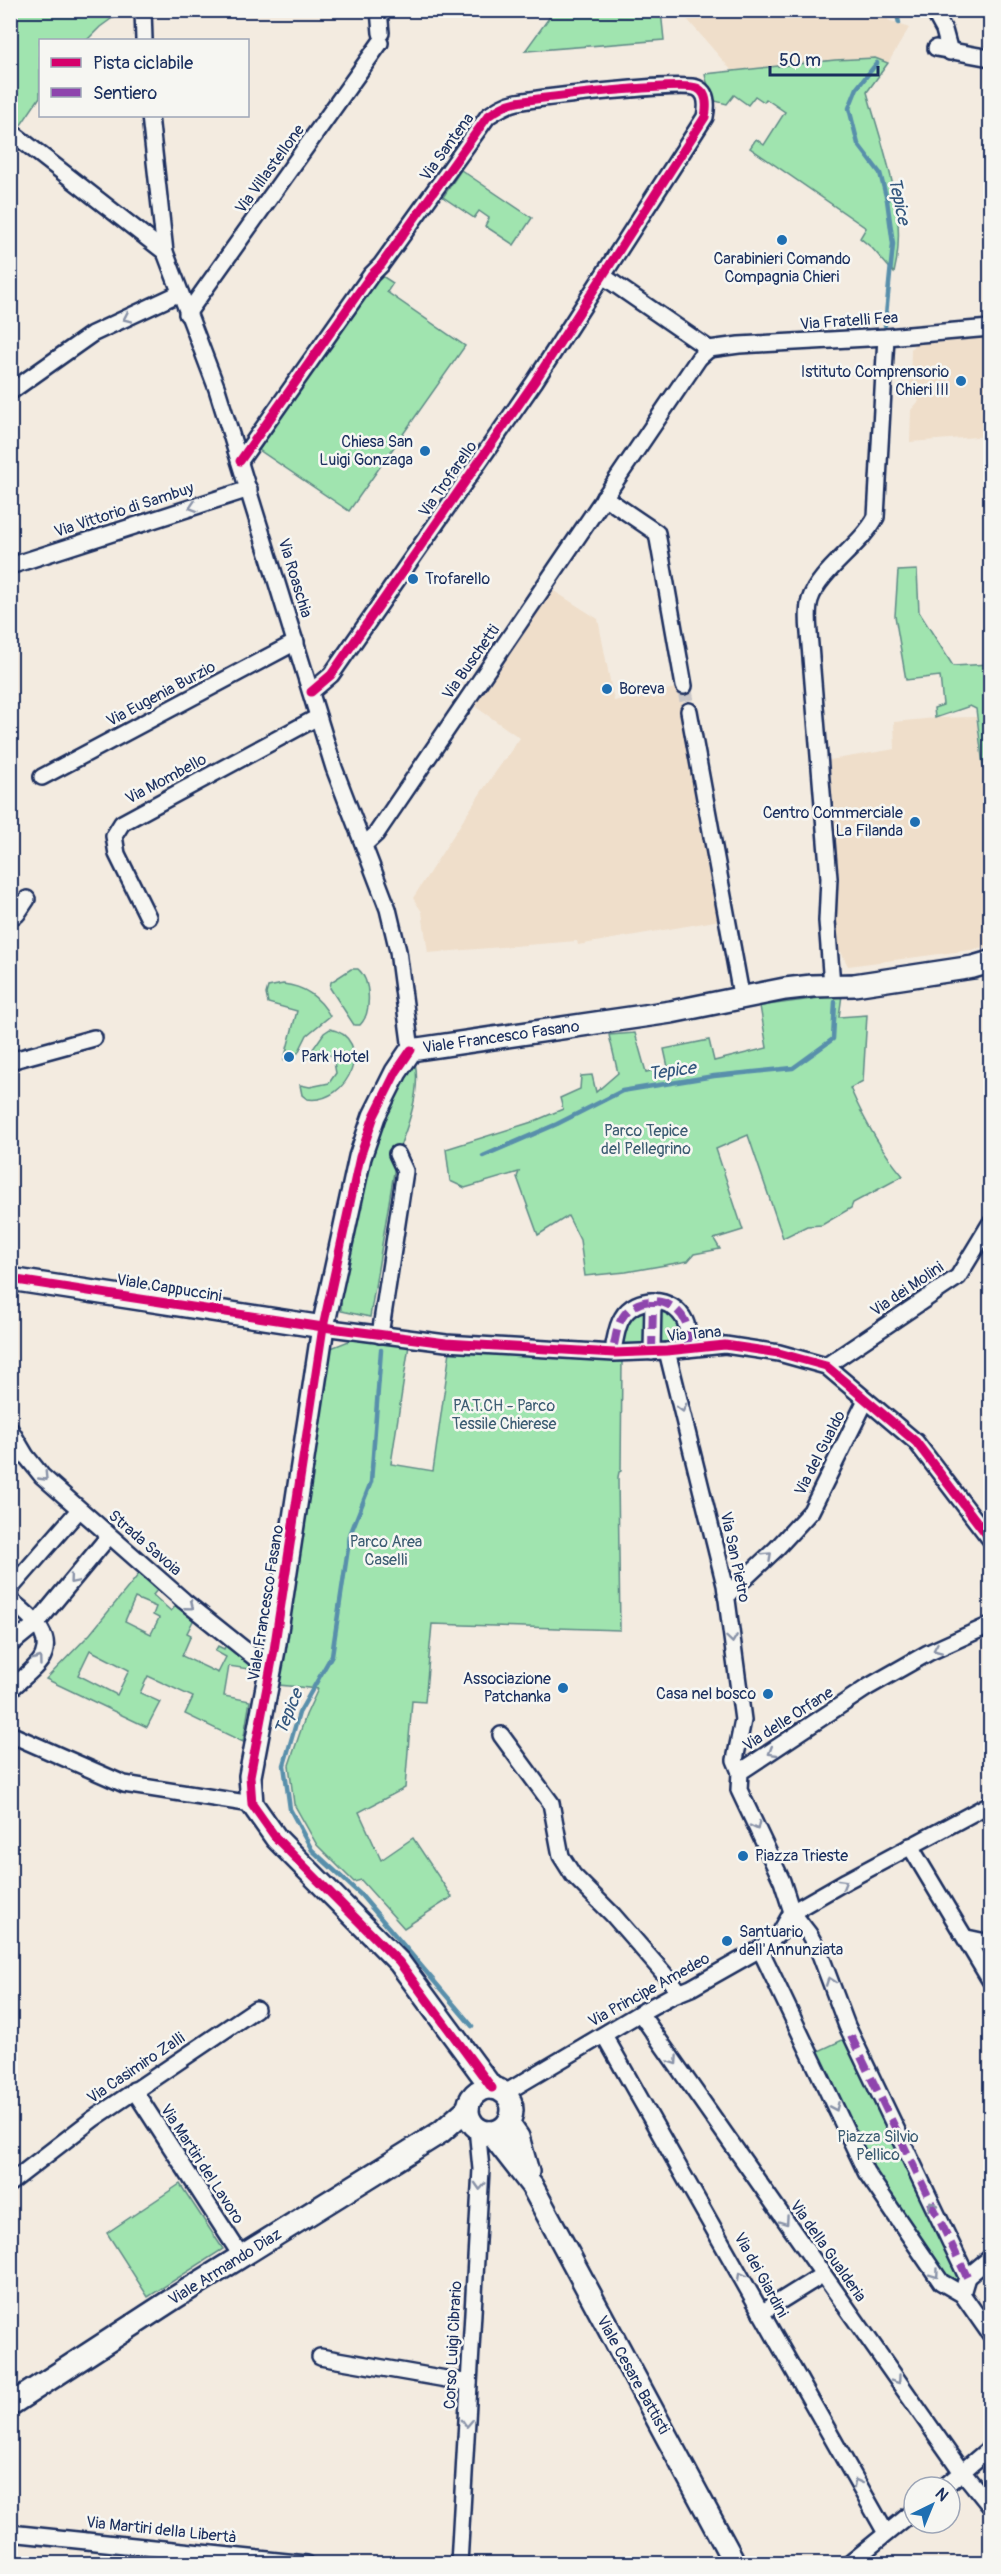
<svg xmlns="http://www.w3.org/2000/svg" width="1001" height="2574" font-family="Pangolin,sans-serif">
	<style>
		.built { fill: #efdeca }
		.green { fill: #a0e4af; stroke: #5e8a86; stroke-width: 1.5; fill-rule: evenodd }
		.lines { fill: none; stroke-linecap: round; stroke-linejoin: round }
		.stream { stroke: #588fab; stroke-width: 4.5 }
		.street-tunnel { stroke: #c8c5c6; stroke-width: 15; stroke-dasharray: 15 8; stroke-linecap: butt }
		.street-casing { stroke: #1b2f5e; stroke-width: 20 }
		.secondary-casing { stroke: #1b2f5e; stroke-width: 26 }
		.street { stroke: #f6f6f2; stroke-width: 15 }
		.secondary { stroke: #f6f6f2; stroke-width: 21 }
		.quiet { stroke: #8e44ad; stroke-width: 8; stroke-dasharray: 15 8; stroke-linecap: butt }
		.cycleway-casing { stroke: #f6f6f2; stroke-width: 13 }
		.cycleway { stroke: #d6006c; stroke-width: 9 }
		.oneway { stroke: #8892a8 }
		.poi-dot { fill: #1f6fb2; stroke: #f6f6f2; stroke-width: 2 }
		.labels { text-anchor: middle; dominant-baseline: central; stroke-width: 5; stroke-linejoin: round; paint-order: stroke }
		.street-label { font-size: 16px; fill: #1b2f5e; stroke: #f6f6f2 }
		.poi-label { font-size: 16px; fill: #1b2f5e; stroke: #f6f6f2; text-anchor: end }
		.park-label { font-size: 16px; fill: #3c5c72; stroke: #f6f6f2 }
		.water-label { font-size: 18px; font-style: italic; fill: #34577e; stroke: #f6f6f2 }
	</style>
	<rect width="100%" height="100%" fill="#f3ebe0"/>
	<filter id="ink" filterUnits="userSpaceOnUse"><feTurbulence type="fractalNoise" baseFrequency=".0167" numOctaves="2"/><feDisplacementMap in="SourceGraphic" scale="12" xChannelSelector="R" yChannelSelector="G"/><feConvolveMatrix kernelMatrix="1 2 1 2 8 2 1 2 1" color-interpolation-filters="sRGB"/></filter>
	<g filter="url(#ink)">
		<g class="built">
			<path d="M680,11H887L888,20L909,28L888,63L875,58L835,60L732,71Z"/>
			<path d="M990,337V436L910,442L911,410L919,401L910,388L911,349L916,342Z"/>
			<path d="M551,591H554L598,619L614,701L680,687L721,920L578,945L577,941L428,953L422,912L413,898L482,791L520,738L473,705Z"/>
			<path d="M976,717L990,824V945L978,949L848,966L841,952H837L824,761L895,749L894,722L935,718Z"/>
		</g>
		<g class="green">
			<path d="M10,11H122L100,27L87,40H40V97L21,125L11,117Z"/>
			<path d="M537,11H661L664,40L525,51L554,11L537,13Z"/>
			<path d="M875,58L888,63L867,92C883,150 909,213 894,273L872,248L860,238L866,228L750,148L756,139L764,145L785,112L766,99L764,102L755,96L748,105L734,95L727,104L715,101C712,91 706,84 705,74L835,60Z"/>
			<path d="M461,170L532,218L514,245L485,226L489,218L479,211L474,218L443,197Z"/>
			<path d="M379,274L393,283L387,292L465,346L349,511L259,450Z"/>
			<path d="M917,570L919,612L953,666L990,664V765L983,766L976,709L970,706L935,718L934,708L943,705L940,676L906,680L895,616L898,571Z"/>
			<path d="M351,969H358C371,980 372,1013 360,1025H354L330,988L331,982Z"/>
			<path d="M283,984C304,986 320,998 330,1016L307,1035L298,1053L284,1060L297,1011L268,1003L266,994L268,987Z"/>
			<path d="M842,995L839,1017L867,1015L863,1081L850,1088C864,1120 880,1149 903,1176L853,1203L851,1208L822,1225L807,1226L783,1238L748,1135L716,1149L743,1230L714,1239L720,1249L694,1254L688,1261L626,1272L585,1276L580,1240L568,1216L538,1235L517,1177L519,1172L465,1188L450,1181L446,1149L532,1122L563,1109L560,1098L580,1089L581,1076L592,1075L596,1092L618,1073L609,1035L635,1033L646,1072L668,1067L664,1049L709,1040L714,1061L767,1048L760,1006Z"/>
			<path d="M330,1029C375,1038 350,1105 307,1099L302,1095L300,1085L310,1087L329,1083L336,1073L333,1057C321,1048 318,1054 306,1059L324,1033Z"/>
			<path d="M415,1062C421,1092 408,1126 397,1154L370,1317L341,1311V1296L363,1167L394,1091Z"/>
			<path d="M631,1308L677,1310L687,1349L615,1353Z"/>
			<path d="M359,1337L409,1345L391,1464L433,1471L450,1351L622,1360L621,1471L619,1472L618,1477L620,1630L432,1624L425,1702L412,1701L405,1788L359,1812L381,1860L413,1838L452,1897L404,1928L361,1880L354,1882L317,1845L294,1804L289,1765L306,1715L318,1689L279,1685L331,1348Z"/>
			<path d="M143,1569L161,1585L153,1595L171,1611L180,1601L195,1617L187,1633L191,1635L182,1656L218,1673L226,1657L215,1651L218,1646L224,1649L227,1642L256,1666L255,1670L229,1666L224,1696L250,1701L243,1742L185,1714L193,1697L148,1676L140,1693L160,1702L147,1727L46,1679L90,1634ZM135,1598L156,1607L153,1615L159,1618L151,1634L125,1621ZM90,1650L129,1670L117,1695L78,1675Z"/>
			<path d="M851,2036L967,2277L962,2294L941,2282L875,2188L810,2055Z"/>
			<path d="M180,2184L223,2249L148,2297L107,2233Z"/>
		</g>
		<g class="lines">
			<g class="stream">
				<path d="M896,10L899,23"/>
				<path d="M877,63L857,88L849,108L858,144L880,173L887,200L893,244L885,325"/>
				<path d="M483,1156L557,1124L622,1091L714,1076L793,1068L833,1039L835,1002"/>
				<path d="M381,1350L371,1482L350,1535L332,1655L299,1713L284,1765L290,1809L312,1850L361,1895L472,2026"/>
			</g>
			<path class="street-tunnel" d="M684,686L689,711"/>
			<g class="street-casing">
				<g id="street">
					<path d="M143,10L144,40"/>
					<path d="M379,10L381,33"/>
					<path d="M933,10L944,30L950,52"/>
					<path d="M936,48L990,58"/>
					<path d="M150,116L165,252L217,389L334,768L388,909L398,951L411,1050"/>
					<path d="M10,131L165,252"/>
					<path d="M603,276L709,349"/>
					<path d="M187,314L380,43"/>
					<path d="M709,349L739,345L886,337L990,328"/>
					<path d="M10,392L92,334L180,293"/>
					<path d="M240,461L371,275L381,265L488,116C497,110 506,104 517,102C540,98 682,81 697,88C708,93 707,107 705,117L535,381L331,675L311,692"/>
					<path d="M604,497L657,533L684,686"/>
					<path d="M10,566L249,489"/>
					<path d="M689,711L742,1000"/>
					<path d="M42,777L296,642"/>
					<path d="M364,845L376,834L699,358L709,349"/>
					<path d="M10,917L17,914L27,899"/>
					<path d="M148,917L117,854L114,836L122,823L318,717"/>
					<path d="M832,985L827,921L829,878L809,633C808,622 807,610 810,600C819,571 861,546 876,517L886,337"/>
					<path d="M10,1061L94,1038"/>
					<path d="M323,1327L446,1343L614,1353L667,1351L725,1345L779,1353L826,1366L916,1442L990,1539"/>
					<path d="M380,1335L405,1171L397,1154"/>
					<path d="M614,1345C616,1336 617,1326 622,1318C636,1294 673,1296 685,1321C689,1330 688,1340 687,1349"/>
					<path d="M667,1351L725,1585L743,1720L735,1760L740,1772"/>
					<path d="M652,1352L653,1301"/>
					<path d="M826,1366L958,1277L990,1224"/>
					<path d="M10,1429L26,1456L42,1476L184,1601L270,1670"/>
					<path d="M10,1589L79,1510"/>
					<path d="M726,1596L776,1549L811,1511L866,1400"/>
					<path d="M10,1600C25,1612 54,1633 43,1656C39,1666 19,1681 10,1690"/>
					<path d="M10,1645L37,1623L109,1536"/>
					<path d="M10,1734L124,1784L252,1804"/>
					<path d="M501,1735L551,1803L561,1856L573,1875L613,1915L680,1992"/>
					<path d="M910,1846L990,1980"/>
					<path d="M967,1938L990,1943"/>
					<path d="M760,1949L866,2172L941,2282L962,2294L990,2334"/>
					<path d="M640,2013L957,2465L990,2506"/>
					<path d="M604,2035L886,2533"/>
					<path d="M134,2090L242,2257"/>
					<path d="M505,2093L640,2013L671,1996L691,1988L760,1949L780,1933L792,1912L846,1881L990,1804"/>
					<path d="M10,2183L93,2119L256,2009"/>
					<path d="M967,2277L990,2258"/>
					<path d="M962,2294L967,2277L847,2026L820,1954L809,1934L792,1912L782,1881L739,1790L740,1772L868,1687L928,1653L990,1625"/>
					<path d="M761,2313L822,2275"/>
					<path d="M320,2357L469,2383"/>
					<path d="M944,2487L990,2448"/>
					<path d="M10,2533L307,2564"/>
					<path d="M459,2564L481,2169L477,2128"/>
					<path d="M849,2564L914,2511"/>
				</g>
			</g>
			<g class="secondary-casing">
				<g id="secondary">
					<path d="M10,1279L323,1327"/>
					<path d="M492,2088L399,1962L276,1838L252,1804L250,1776L274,1650L323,1327L360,1157L374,1116L396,1072L411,1050L671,1012L785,989L812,986L854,985L973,967L990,962"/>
					<circle cx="490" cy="2110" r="22"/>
					<path d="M508,2123L518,2137L528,2172"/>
					<path d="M490,2132L532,2186L735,2564"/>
					<path d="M10,2405L176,2297L441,2132L468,2108"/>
				</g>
			</g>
			<use href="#street" class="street"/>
			<use href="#secondary" class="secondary"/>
			<g class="quiet">
				<path d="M614,1345C616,1336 617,1326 622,1318C636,1294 673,1296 685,1321C689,1330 688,1340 687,1349"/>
				<path d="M652,1352L653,1301"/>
				<path d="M851,2036L967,2277"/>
				<path d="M853,2560L856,2564"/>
			</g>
			<g class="cycleway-casing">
				<g id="cycleway">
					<path d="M240,461L371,275L381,265L488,116C497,110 506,104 517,102C540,98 682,81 697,88C708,93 707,107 705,117L535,381L331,675L311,692"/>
					<path d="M411,1050L396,1072L374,1116L360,1157L323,1327L274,1650L250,1776L252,1804L276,1838L399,1962L492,2088"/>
					<path d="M10,1279L323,1327L446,1343L614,1353L667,1351L725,1345L779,1353L826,1366L916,1442L990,1539"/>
				</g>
			</g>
			<use href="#cycleway" class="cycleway"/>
		</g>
		<defs><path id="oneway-chevron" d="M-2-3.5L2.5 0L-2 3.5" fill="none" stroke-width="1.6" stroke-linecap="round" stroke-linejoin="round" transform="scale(1.5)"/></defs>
		<g class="oneway">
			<use href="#oneway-chevron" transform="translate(127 318) rotate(155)"/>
			<use href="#oneway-chevron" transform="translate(193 507) rotate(163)"/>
			<use href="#oneway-chevron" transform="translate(682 1408) rotate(75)"/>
			<use href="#oneway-chevron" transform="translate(44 1477) rotate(46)"/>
			<use href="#oneway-chevron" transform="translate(768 1556) rotate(-44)"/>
			<use href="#oneway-chevron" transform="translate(73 1580) rotate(130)"/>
			<use href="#oneway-chevron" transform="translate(190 1606) rotate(39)"/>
			<use href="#oneway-chevron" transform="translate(732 1639) rotate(82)"/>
			<use href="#oneway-chevron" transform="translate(937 1649) rotate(156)"/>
			<use href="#oneway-chevron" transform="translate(38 1660) rotate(-54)"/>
			<use href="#oneway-chevron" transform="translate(772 1752) rotate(149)"/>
			<use href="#oneway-chevron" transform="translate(756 1826) rotate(64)"/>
			<use href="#oneway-chevron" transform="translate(843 1883) rotate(-30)"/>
			<use href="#oneway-chevron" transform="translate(830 1981) rotate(-110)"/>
			<use href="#oneway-chevron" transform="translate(674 2061) rotate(56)"/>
			<use href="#oneway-chevron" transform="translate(835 2107) rotate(66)"/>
			<use href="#oneway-chevron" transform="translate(480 2186) rotate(93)"/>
			<use href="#oneway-chevron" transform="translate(932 2205) rotate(-116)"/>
			<use href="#oneway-chevron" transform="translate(785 2221) rotate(55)"/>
			<use href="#oneway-chevron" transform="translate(935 2274) rotate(54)"/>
			<use href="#oneway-chevron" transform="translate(741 2276) rotate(-119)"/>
			<use href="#oneway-chevron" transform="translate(897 2380) rotate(55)"/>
			<use href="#oneway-chevron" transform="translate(467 2423) rotate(93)"/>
			<use href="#oneway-chevron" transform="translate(857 2483) rotate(-119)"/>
		</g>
	</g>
	<g class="poi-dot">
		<circle cx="782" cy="240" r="6"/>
		<circle cx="961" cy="381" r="6"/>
		<circle cx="425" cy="451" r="6"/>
		<circle cx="413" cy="579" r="6"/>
		<circle cx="607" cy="689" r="6"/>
		<circle cx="915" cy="822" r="6"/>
		<circle cx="289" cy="1057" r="6"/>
		<circle cx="563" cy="1688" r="6"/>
		<circle cx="768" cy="1694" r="6"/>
		<circle cx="743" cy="1856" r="6"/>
		<circle cx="727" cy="1941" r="6"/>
	</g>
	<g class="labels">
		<g class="street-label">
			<text transform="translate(447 147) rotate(-54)">Via Santena</text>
			<text transform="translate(270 169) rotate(-54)">Via Villastellone</text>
			<text transform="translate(849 321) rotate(-4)">Via Fratelli Fea</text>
			<text transform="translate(448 479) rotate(-55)">Via Trofarello</text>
			<text transform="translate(124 510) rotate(-18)">Via Vittorio di Sambuy</text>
			<text transform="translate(295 578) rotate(73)">Via Roaschia</text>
			<text transform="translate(471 662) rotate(-55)">Via Buschetti</text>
			<text transform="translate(161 694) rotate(-28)">Via Eugenia Burzio</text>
			<text transform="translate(166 779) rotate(-28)">Via Mombello</text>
			<text transform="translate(501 1037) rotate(-8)">Viale Francesco Fasano</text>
			<text transform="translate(169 1288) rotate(9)">Viale Cappuccini</text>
			<text transform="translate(907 1289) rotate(-34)">Via dei Molini</text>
			<text transform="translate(694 1334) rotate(-5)">Via Tana</text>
			<text transform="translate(820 1453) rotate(-63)">Via del Gualdo</text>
			<text transform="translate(145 1543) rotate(41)">Strada Savoia</text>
			<text transform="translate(735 1557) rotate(78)">Via San Pietro</text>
			<text transform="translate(266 1603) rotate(-81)">Viale Francesco Fasano</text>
			<text transform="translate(788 1719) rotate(-33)">Via delle Orfane</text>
			<text transform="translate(649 1990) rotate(-29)">Via Principe Amedeo</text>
			<text transform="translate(136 2068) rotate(-34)">Via Casimiro Zalli</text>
			<text transform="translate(202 2164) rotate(57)">Via Martiri del Lavoro</text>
			<text transform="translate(828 2251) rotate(55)">Via della Gualderia</text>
			<text transform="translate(225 2267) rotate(-32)">Viale Armando Diaz</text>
			<text transform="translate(761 2275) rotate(61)">Via dei Giardini</text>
			<text transform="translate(453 2345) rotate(-87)">Corso Luigi Cibrario</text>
			<text transform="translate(633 2375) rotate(61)">Viale Cesare Battisti</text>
			<text transform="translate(161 2530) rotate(6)">Via Martiri della Libertà</text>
		</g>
		<g class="poi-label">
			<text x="782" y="259" text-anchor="middle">Carabinieri Comando<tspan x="782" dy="18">Compagnia Chieri</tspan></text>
			<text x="949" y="372">Istituto Comprensorio<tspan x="949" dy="18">Chieri III</tspan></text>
			<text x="413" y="442">Chiesa San<tspan x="413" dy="18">Luigi Gonzaga</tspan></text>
			<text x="425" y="579" text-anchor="start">Trofarello</text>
			<text x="619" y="689" text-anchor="start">Boreva</text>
			<text x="903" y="813">Centro Commerciale<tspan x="903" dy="18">La Filanda</tspan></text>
			<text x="301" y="1057" text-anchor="start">Park Hotel</text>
			<text x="551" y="1679">Associazione<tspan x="551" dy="18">Patchanka</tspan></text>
			<text x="756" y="1694">Casa nel bosco</text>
			<text x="755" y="1856" text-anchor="start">Piazza Trieste</text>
			<text x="739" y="1932" text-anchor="start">Santuario<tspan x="739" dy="18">dell'Annunziata</tspan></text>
		</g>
		<g class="park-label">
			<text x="646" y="1131">Parco Tepice<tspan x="646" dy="18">del Pellegrino</tspan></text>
			<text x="504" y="1406">PA.T.CH - Parco<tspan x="504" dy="18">Tessile Chierese</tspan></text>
			<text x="386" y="1542">Parco Area<tspan x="386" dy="18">Caselli</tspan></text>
			<text x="878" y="2137">Piazza Silvio<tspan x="878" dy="18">Pellico</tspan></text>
		</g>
		<g class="water-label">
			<text transform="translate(899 201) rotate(78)">Tepice</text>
			<text transform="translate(672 1071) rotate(-8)">Tepice</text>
			<text transform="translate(289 1712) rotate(-68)">Tepice</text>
		</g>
	</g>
	<rect width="1001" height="2574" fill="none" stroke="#f6f6f2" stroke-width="36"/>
	<rect x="18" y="18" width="965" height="2538" fill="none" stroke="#1b2f5e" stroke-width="2" filter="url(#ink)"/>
	<rect x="39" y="39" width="210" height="78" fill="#f6f6f2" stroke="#9ea6b7" stroke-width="1.5"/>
	<rect x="51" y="58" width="30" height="9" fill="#d6006c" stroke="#9ea6b7" stroke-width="1.5"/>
	<text x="93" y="69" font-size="18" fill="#1b2f5e">Pista ciclabile</text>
	<rect x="51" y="88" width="30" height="9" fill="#8e44ad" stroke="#9ea6b7" stroke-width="1.5"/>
	<text x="93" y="99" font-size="18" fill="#1b2f5e">Sentiero</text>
	<g transform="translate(932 2505) rotate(43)"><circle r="28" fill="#f6f6f2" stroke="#9ea6b7" stroke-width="1.5"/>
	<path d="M0-4.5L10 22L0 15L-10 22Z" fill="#1f6fb2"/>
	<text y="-9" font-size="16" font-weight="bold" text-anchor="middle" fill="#1b2f5e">N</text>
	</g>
	<path d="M770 66v9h108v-9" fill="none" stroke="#1b2f5e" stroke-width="3"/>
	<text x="779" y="66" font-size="18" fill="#1b2f5e" stroke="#f6f6f2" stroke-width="4.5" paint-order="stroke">50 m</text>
</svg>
